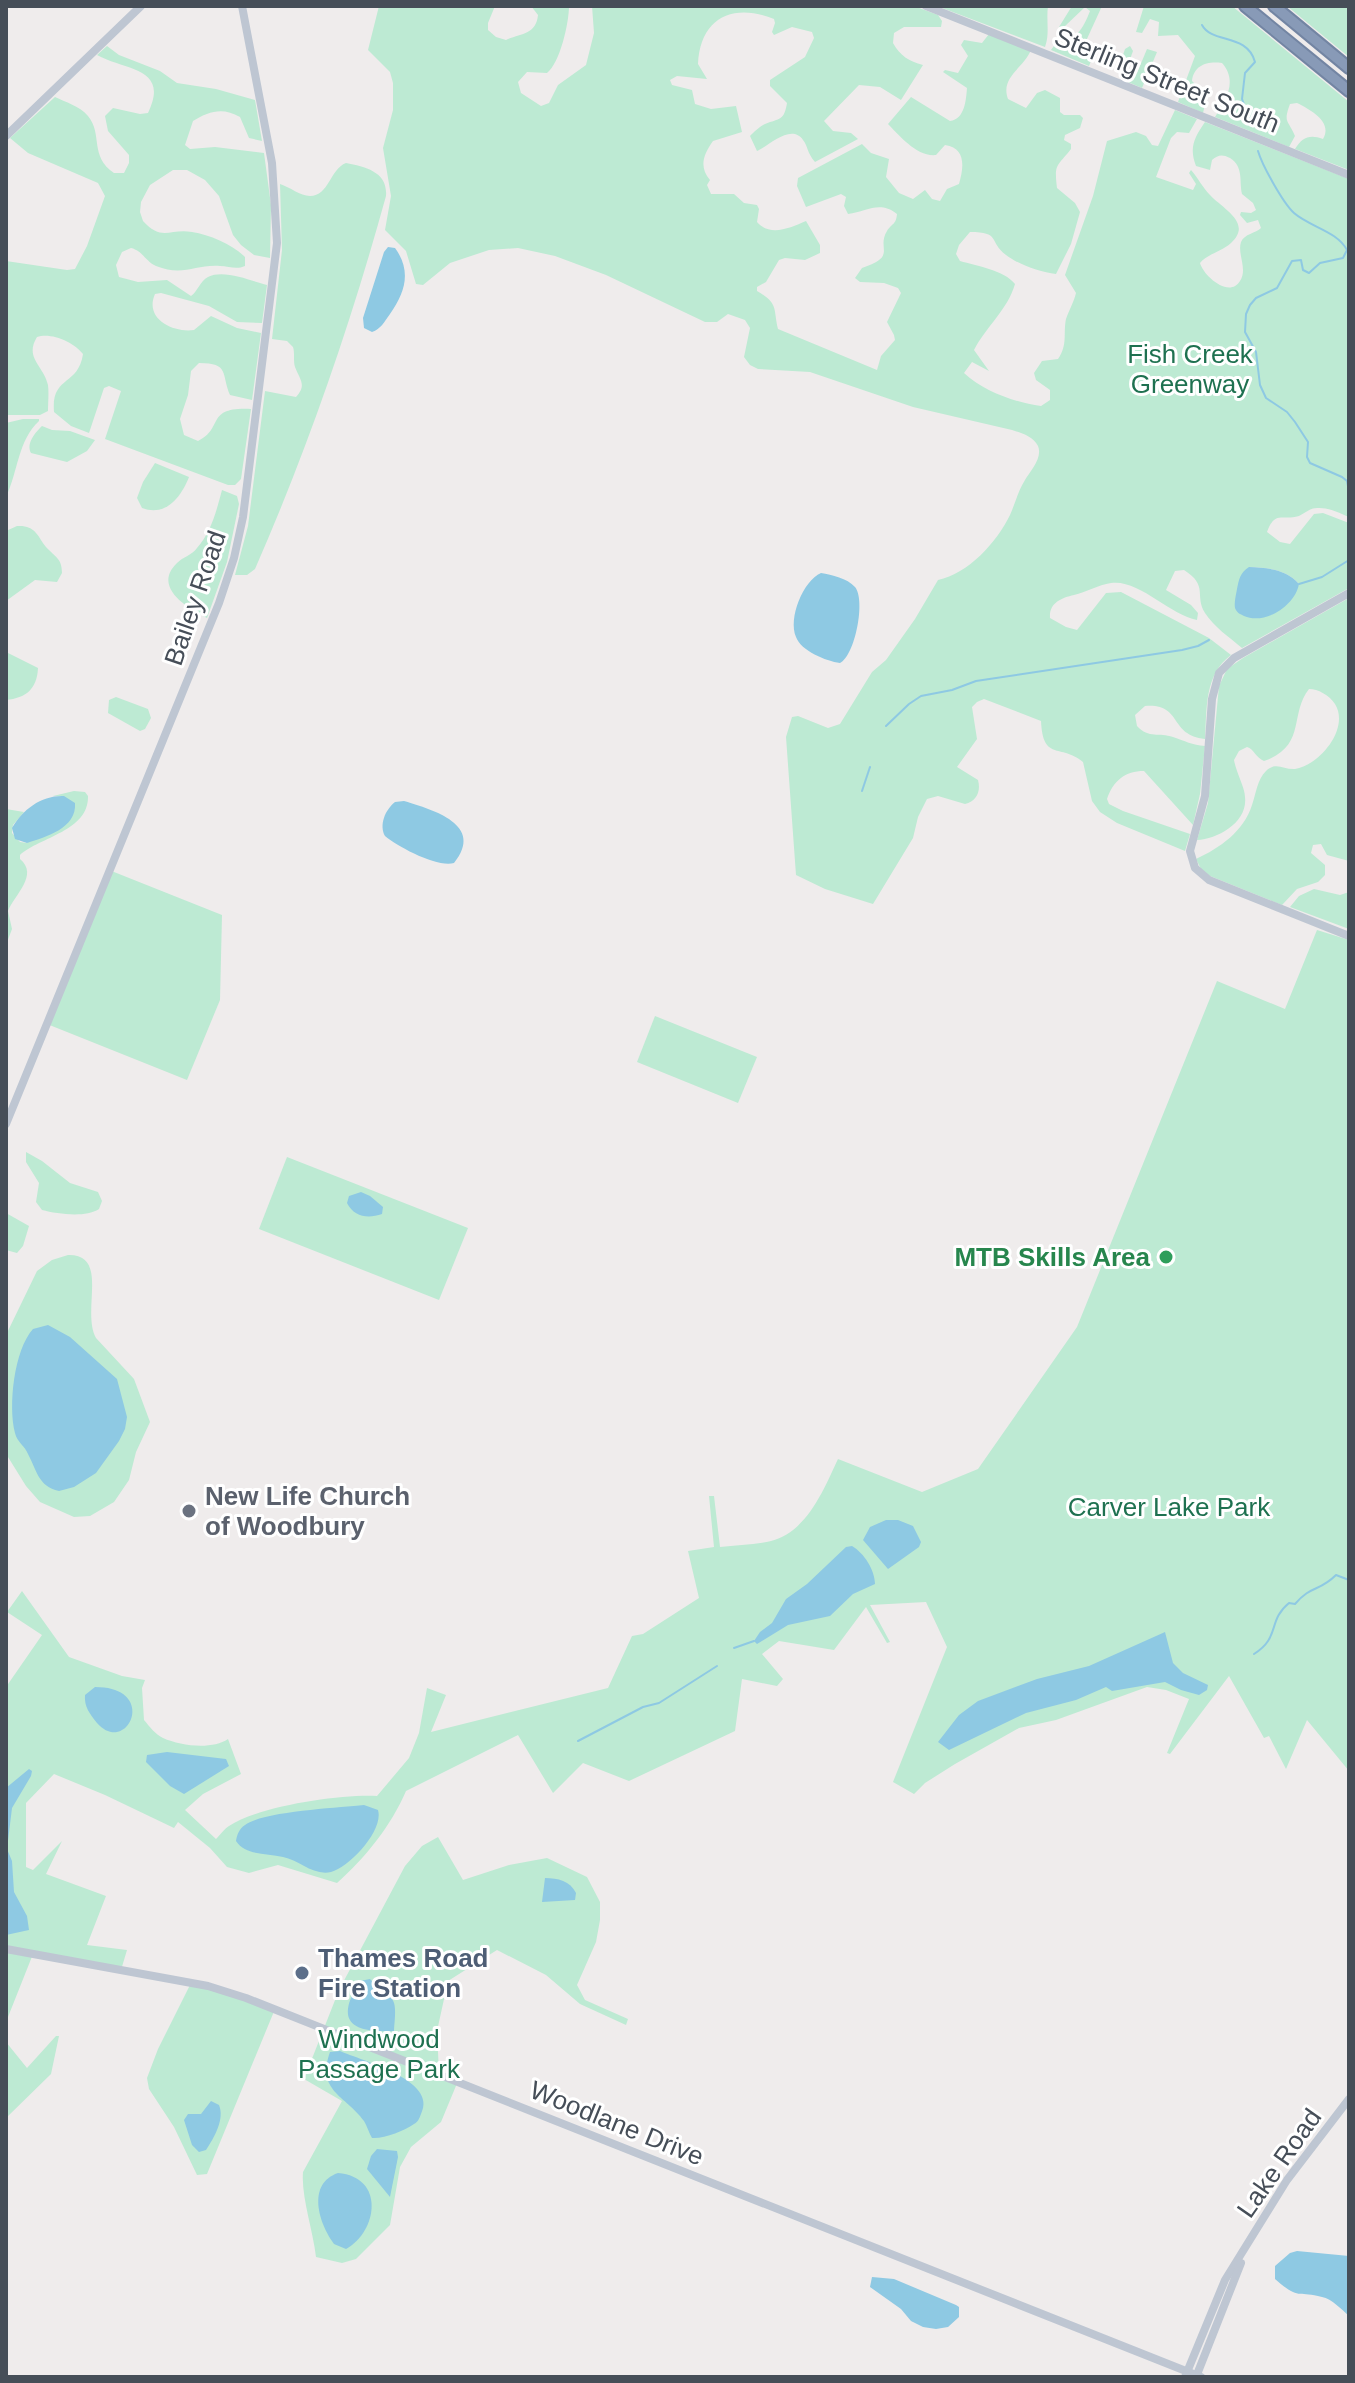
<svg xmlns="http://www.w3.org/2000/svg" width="1355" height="2383" font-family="Arial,sans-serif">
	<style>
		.green { fill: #bdead3; fill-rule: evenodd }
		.water { fill: #8ec9e3 }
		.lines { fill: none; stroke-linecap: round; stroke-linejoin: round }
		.stream { stroke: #8ec9e3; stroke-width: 2 }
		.highway-casing { stroke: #7385a3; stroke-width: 14 }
		.secondary { stroke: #bec6d2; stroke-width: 8 }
		.highway { stroke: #889ab7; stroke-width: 10 }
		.leisure-dot { fill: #2e9e5b; stroke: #fff; stroke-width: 3 }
		.worship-dot { fill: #6b7280; stroke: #fff; stroke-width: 3 }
		.service-dot { fill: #5c6f8a; stroke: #fff; stroke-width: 3 }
		.labels { text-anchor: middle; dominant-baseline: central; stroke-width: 6; stroke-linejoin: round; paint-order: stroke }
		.street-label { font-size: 26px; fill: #464e58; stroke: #fff }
		.park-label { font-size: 26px; fill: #1e7150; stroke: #fff }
		.leisure-label { font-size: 26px; font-weight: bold; fill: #27864d; stroke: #fff; text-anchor: end }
		.worship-label { font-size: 26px; font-weight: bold; fill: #5b616d; stroke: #fff; text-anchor: start }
		.service-label { font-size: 26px; font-weight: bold; fill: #4e5e75; stroke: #fff; text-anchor: start }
	</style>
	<rect width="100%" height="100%" fill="#efecec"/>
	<g class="green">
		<path d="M379,6H495L488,23V30L496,37L506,40C521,33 536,35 538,15L531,6H569C569,23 560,63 547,73L527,72L518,82L521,93L541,106L549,103L558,85L586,65L594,33L592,6H914L938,15L942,21L941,27H904L894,33L893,43C900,56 909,61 923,65L901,100L880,87L859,85L824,121L833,131L851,133L858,139L815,162C807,153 808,146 803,140C791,123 769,146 757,151L750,136C754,132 760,126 765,124C780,118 784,121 787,103L770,86V80L805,57L814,38L812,32L792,27L774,35L772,32L775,23L774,19C733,2 700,18 698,64L707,79L677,76L670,80L672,85L692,90L695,104L711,109L736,106L742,132L713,141C703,155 699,167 710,180L707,185L711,194H734L744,203L757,205L759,209L757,222C770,237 790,228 806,221L820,245V253L805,260L785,258L779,260L766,282L757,287V291C779,304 773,308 778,329L877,370L881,356L895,340L894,335L887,322L901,293L898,288L884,283L860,282L855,278L862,268C898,256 876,249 887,231C892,223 896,225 897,214C879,200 867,212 848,214L844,206L846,197L841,194L806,207L797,186L798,178L862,144L871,153L889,159L886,177L899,193L913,199L925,190L932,199L940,201L947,189L959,184C964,167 966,148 945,145L936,155C917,157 900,136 888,124L911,97L950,121C965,119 966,100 967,88L943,72L945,70L958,73L968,56L961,45L964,40L982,43L989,34L1031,50C1023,69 1000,77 1008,99L1026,108L1037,93L1045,90L1060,98V112L1064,115H1080L1083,118L1080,128L1065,135L1064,140L1071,144V149C1057,167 1054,163 1057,188L1075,203L1080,212L1071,244L1056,274C1040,272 1019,265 1006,255C988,241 1001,232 970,232L959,245L956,254L960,261C977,266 1004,270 1015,284C1008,309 986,327 974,350L989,371L972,362L964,373C985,392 1014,402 1041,406L1050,400V390L1036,380L1034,373L1042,361L1058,359C1068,345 1063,333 1066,319C1069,310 1074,302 1076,293L1065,275L1093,196L1107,141L1136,132L1146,136L1152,145L1158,146L1175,110L1197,119L1189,133L1177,132L1171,138L1156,177L1193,190L1196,184L1189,173L1191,170C1198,178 1203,188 1210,195C1223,209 1253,223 1231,243C1221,252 1207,254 1200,263C1203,275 1229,299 1240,281C1248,269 1237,254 1241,242C1244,234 1256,233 1261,228L1258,220L1247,223L1240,215L1241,212L1251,213L1256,210L1253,203L1242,194C1239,181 1244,167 1230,158C1222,154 1218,155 1212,160L1210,170L1196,166C1189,148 1194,138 1205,122L1349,179V517C1339,513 1328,507 1317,508C1310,508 1305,513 1299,516C1282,521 1275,510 1267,532L1280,542L1290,544L1314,514L1323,513L1349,523V588L1242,648C1229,637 1214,627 1205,613C1194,595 1209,586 1184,570L1175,571L1166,590L1191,605L1198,613L1197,620C1170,615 1139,579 1111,583C1098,585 1086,592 1074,595C1061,598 1049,603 1050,618L1066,627L1077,630L1106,593L1121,592L1209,638L1231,655C1204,675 1207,709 1205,739C1168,735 1183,703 1145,706L1135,715L1137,726C1149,739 1159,732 1173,737C1185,741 1192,745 1205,746L1200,794L1193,825L1144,771C1125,771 1113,781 1107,799L1109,804L1123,811L1190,834L1185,851L1117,823L1100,812L1092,801L1083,762C1060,743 1043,762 1041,721L984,699L977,702L972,707L977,739L957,767L978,780C981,791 977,801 965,804L938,796L927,799L918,817L913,838L873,904L825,889L796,875L786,737L792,717L798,716L828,728L840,724L872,672L886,660L915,619L938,580C968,574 997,542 1010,515C1015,504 1018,491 1025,480C1030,471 1043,458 1038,446C1033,436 1021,433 1012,430L913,407L810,372L758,369L750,365L744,357L750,328L745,320L728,314L717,322H705L606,275L555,256L518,248L489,250L450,263L423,285L416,284L406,251L385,230L391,196L383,148L393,110V83L390,72L368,50ZM1249,567C1268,568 1286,569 1299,584L1288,603L1271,615Z"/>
		<path d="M937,6H1048C1046,21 1050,33 1045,47Z"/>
		<path d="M1072,6H1102L1086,41L1094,53L1089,66L1051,50L1056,43C1076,41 1083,29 1090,11L1085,7L1064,27H1059Z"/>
		<path d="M1144,6H1232L1349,102V170L1295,149C1302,137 1310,134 1323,139C1333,122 1311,110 1297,103L1290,104C1283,123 1288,119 1295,136L1289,147L1215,117C1226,100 1238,81 1222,63C1207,61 1194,65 1192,81L1207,96L1203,113L1178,102L1195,56L1178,35L1158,36L1159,22L1150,19L1142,33L1136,32Z"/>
		<path d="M1287,6H1349V57Z"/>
		<path d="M107,46L119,55L160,71L177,83L216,89L255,100L262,141L249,138L240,117C223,107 209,111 193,121L185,145L190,149L215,147L264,153L271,205L270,258L254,255L241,245L233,235L219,196L205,180L187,170H173L150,185L141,202L140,212L143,221C162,242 170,228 192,232C210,235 232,244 245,257V266C236,270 229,266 220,266C196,264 183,277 156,266C145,261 143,251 131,248L122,252L116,265L119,277L138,282L167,280L191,296C198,291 200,281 208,277C224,269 251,281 267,285L262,323L237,322L209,306L161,293L155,294C144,319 173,333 194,330L211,316L237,328L261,333L252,400L230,395C221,374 230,363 199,363L191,371L188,395L180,419L184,435L198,441C225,428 204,407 251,409L241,479L235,485H228L105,439L121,391L109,386L104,388L89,433L71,426L54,412C51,375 78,387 83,354C74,342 51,332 37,337C24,358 44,366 48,385C49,393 48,403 48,411L40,415H6L8,343L6,261L67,270L75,269L87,246L105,196L98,183L28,153L10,138L55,97C65,102 80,106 88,116C103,134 89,156 114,173H124L129,163V155L108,131L105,116L113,108L140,114L148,113C170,67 126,71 97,55Z"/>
		<path d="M1130,46L1133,51L1126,70L1132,75L1137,73L1147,49L1157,52L1142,88L1123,80L1122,58L1125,49Z"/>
		<path d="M346,163C366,167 388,172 386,196C351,323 308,448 255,569L247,575H235L248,526L265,391L296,397C307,385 300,380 295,367C293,361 295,353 293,347L287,341L272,339L282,250L280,184C290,187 300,196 310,196C329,196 330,169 346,163Z"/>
		<path d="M23,419H39V421C18,440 18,472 6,497V423Z"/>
		<path d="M42,426L52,430L70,431L95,440L87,451L67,462L31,453C26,443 35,433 42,426Z"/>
		<path d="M155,463L189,477C181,497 166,517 142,508L137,498L143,482Z"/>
		<path d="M222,490L237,496L239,504L227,562L207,618C187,608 152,587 177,563C183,557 192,555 197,548C211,533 217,509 222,490Z"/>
		<path d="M17,526C35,525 37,535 46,547C55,557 62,558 62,573L57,582L35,580L6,601V531Z"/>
		<path d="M1349,598V861L1327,855L1321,844L1313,845L1311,853L1325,865V875L1318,882L1297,889L1282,905L1210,876L1201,869L1196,859C1220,848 1244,831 1252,805C1256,794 1257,780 1266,771C1276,761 1284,770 1295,769C1320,765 1350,728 1335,704C1329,695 1318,689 1309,689C1289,714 1307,746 1264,761C1256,758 1254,749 1247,747L1239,751L1234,760C1236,772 1245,788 1245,797C1248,822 1218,839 1197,840L1208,803L1219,686L1227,669L1243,658Z"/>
		<path d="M6,652L38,668C37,689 26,698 6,700Z"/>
		<path d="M116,697L148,709L151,718L145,729L140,731L108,713L109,700Z"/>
		<path d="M74,791L85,792L88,796C89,831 40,837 20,855V859C39,875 15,894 8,911L12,929L6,945V809L24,812L13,825L12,833L20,842L27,843L64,796H53Z"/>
		<path d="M109,870L222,915L220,1000L187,1080L47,1024Z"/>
		<path d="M1314,889L1340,895L1349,892V929L1290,907L1299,896Z"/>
		<path d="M1317,930L1349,940V1771L1307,1720L1286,1769L1269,1736L1264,1738L1229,1676L1170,1754L1167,1753L1189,1699L1166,1690L1147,1687L1056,1720L1019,1728L955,1764L925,1783L914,1794L893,1782L947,1647L926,1602L870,1605L890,1642L887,1643L866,1607L834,1650L779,1641L762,1654L783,1679L777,1686L742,1679L735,1731L629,1781L583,1763L553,1793L518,1735L406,1791C391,1826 365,1858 337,1883L278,1865L249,1873L227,1867L210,1848L178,1822L174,1828L105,1795L54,1774L26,1803V1867L33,1870L62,1841L46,1874L106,1896L87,1945L127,1950L121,1970L33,1954L6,2022L8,1736L6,1687L42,1635L7,1612L22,1591L69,1657L122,1676L145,1680L142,1688L144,1720C149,1726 156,1735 163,1738C181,1746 212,1750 228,1739L241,1774L203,1794L185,1810L216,1839C220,1835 224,1829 229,1826C259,1806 341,1794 377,1796L409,1758L419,1733L427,1688L446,1695L431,1732L608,1688L632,1636L643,1634L699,1598L688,1551L714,1547L709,1496H714L720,1547C736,1545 755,1545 771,1541C807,1532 824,1489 838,1459L922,1492L978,1469L1077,1327L1217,981L1285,1009Z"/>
		<path d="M655,1016L757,1057L738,1103L637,1062Z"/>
		<path d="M26,1152L42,1161L70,1183L98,1192L102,1201L99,1209C85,1218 58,1214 42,1210L36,1202L39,1183L26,1162Z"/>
		<path d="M287,1157L468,1228L439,1300L259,1229Z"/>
		<path d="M6,1213L29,1226L23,1246L17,1253L6,1250Z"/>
		<path d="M68,1255C110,1254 81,1311 96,1338L134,1379L150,1422L136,1452L129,1480L114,1502L90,1516L74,1517L40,1502L26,1486L8,1457L6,1452V1335L37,1271L52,1260Z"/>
		<path d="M438,1837L463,1880L509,1865L547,1858L587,1877L600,1902V1920L596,1942L577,1985L585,2000L628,2019L626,2025L580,2004L546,1975L497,1950L448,1981L437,2031L439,2073L458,2081L441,2122L411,2147L400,2167L390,2225L356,2259L342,2263L316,2257C313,2230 301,2197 303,2172L342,2101L304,2079L339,1990L405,1866L422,1846Z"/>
		<path d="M191,1983L275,2009L207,2174L197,2175L174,2127L149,2089L147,2078L158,2049Z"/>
		<path d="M56,2036H59L51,2074L6,2118V2042L27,2068Z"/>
	</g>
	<g class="water">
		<path d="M388,247L395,248C412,271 405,293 390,314C384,322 381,329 372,332L364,328L363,318L384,252Z"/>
		<path d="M1249,567C1268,568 1286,569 1299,584C1295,606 1265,625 1244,616C1240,614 1237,613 1235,608C1234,602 1236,595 1237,589C1239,579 1240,573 1249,567Z"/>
		<path d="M821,573C832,575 847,578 855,587C866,600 855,656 840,663C826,661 801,651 796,637C788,618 803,581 821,573Z"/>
		<path d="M64,796L75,803C77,828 46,837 27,843L15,839L12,828C23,809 42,795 64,796Z"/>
		<path d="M404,801C434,810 485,825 454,863C438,868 398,847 385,836C379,825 385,810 395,802Z"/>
		<path d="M361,1192L370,1196L383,1207L382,1214C368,1219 354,1217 347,1203L349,1196Z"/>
		<path d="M48,1325L70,1337L117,1379L127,1417L125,1429L119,1441L96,1473L74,1487L59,1491C38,1486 37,1471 28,1454C25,1446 17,1442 15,1433C8,1406 14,1350 33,1329Z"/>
		<path d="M886,1520H898L913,1526L921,1542L919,1547L888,1569L863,1540L870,1527Z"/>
		<path d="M852,1546C864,1553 875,1570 875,1584L853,1594L830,1616L788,1625L757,1644L754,1641L760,1632L772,1623L786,1599L807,1584L846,1547Z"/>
		<path d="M1165,1632L1173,1663L1183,1673L1208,1685L1207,1690L1199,1695L1181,1690L1165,1682L1112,1691L1106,1687L1076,1700L1026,1713L949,1750L938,1742L959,1715L978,1701L1037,1679L1089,1666Z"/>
		<path d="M95,1687C160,1687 127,1757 97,1723C90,1714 84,1707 85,1695Z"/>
		<path d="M167,1752L226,1759L229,1766L184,1794L170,1786L146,1762L147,1755Z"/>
		<path d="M29,1769L32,1771L31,1776L12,1808L7,1849L12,1861L14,1892L27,1916L29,1930L6,1935V1788Z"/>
		<path d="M364,1805L378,1810C384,1830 350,1867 331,1872C313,1876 299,1860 283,1857C267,1853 246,1856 236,1841C237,1835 239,1829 245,1825C264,1811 338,1808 364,1805Z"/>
		<path d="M545,1878C558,1878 570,1881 576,1893L575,1900L542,1902Z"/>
		<path d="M370,1979C393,2003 398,1991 394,2031C352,2033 334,2022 360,1981Z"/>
		<path d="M340,2051C362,2061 439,2080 421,2114C419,2119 418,2122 414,2124C404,2131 384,2139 372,2138C369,2133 367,2126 364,2121C345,2095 316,2091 330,2052Z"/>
		<path d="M211,2101L219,2105C225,2119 214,2138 206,2150L199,2152L192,2145L184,2120L188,2114H201Z"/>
		<path d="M377,2149L397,2151L398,2157L390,2197L367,2169L371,2156Z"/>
		<path d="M338,2173C385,2177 378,2231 346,2249L334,2244C319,2224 306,2184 338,2173Z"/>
		<path d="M1297,2251L1349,2256V2316C1341,2309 1332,2299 1322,2297C1296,2290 1300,2301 1275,2279V2266L1290,2253Z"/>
		<path d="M872,2277L894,2279L956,2305L959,2307V2317L948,2327L936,2329L923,2327L911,2321L901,2309L870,2287Z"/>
	</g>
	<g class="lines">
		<g class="stream">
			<path d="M1202,25C1212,44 1247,33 1255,62L1245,73L1242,99L1251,122"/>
			<path d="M1258,151C1262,165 1283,203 1294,213C1310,227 1337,231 1347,250L1343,258L1320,263L1309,273L1303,270L1301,260L1292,261L1277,288L1256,298L1250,305L1246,314L1245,332L1256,352L1260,385L1266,398L1287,412L1295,422L1308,442L1307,457L1310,463L1342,477L1347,481L1349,491"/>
			<path d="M1299,584L1322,577L1349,560"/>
			<path d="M886,726L909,704L921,696L952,690L976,681L1182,650L1198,646L1209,640"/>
			<path d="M862,791L870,767"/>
			<path d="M734,1648L754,1641"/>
			<path d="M1254,1654C1281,1637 1267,1621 1289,1603L1295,1604C1311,1585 1319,1592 1336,1575L1349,1580"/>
			<path d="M578,1741L643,1707L659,1703L717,1666"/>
		</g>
		<g class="highway-casing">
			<g id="highway">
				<path d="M1245,6L1349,91"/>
				<path d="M1274,6L1349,68"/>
			</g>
		</g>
		<g class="secondary">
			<path d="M926,6L1349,175"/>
			<path d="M6,136L141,6"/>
			<path d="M1349,593L1234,658L1219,673L1212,699L1205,796L1190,851L1195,868L1209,880L1349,936"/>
			<path d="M6,1124L219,603L234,558L243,517L277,243L272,163L242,6"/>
			<path d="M6,1949L208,1986L246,1998L1201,2377"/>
			<path d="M1185,2377L1225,2280L1287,2180L1349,2099"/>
			<path d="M1196,2377L1241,2263"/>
		</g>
		<use href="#highway" class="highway"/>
	</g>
	<circle class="leisure-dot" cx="1166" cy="1257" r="8"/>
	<circle class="worship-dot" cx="189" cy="1511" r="8"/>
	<circle class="service-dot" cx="302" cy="1973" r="8"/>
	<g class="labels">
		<g class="street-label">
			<text transform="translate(1167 80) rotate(22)">Sterling Street South</text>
			<text transform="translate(195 598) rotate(-71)">Bailey Road</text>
			<text transform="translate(617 2123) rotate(22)">Woodlane Drive</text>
			<text transform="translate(1279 2163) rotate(-55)">Lake Road</text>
		</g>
		<g class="park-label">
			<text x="1190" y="354">Fish Creek<tspan x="1190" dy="30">Greenway</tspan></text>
			<text x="1169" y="1507">Carver Lake Park</text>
			<text x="379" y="2039">Windwood<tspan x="379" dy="30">Passage Park</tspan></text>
		</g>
		<g class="leisure-label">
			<text x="1150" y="1257">MTB Skills Area</text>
		</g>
		<g class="worship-label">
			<text x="205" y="1496">New Life Church<tspan x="205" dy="30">of Woodbury</tspan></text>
		</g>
		<g class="service-label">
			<text x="318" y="1958">Thames Road<tspan x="318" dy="30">Fire Station</tspan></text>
		</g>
	</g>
	<rect width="1355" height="2383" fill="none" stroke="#464e58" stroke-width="16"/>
</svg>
